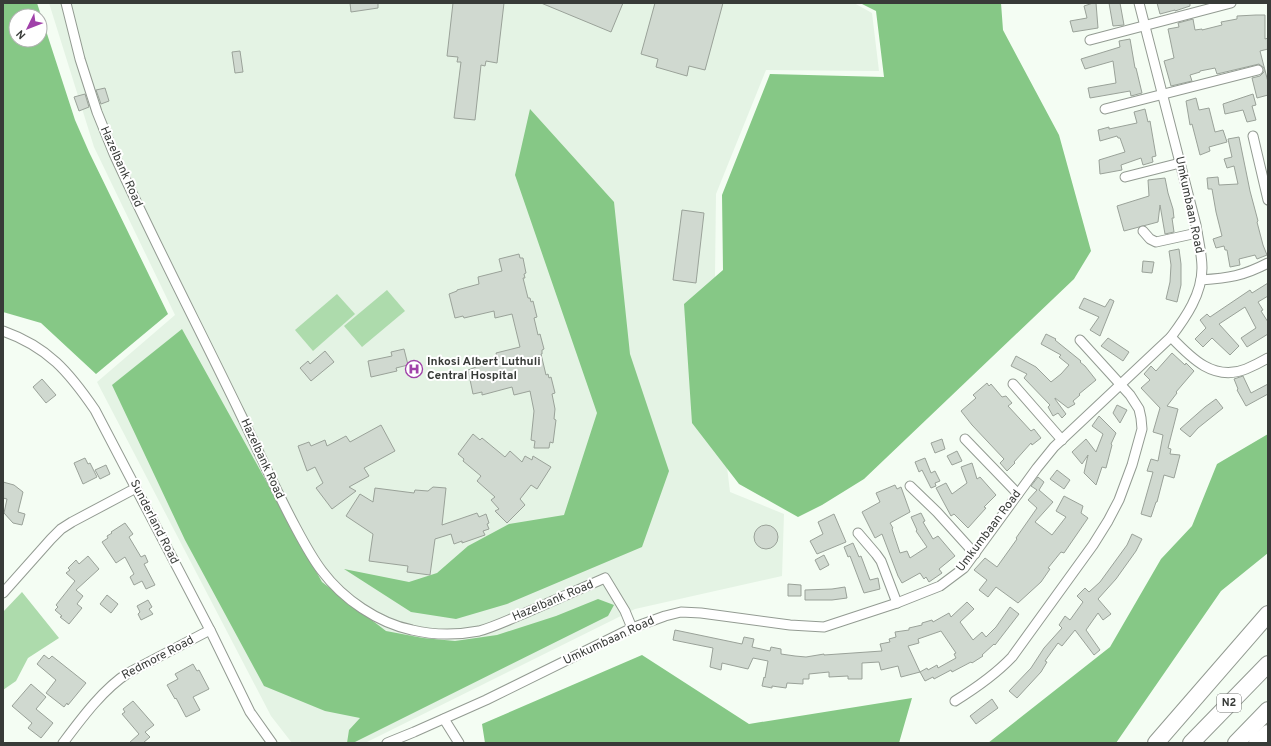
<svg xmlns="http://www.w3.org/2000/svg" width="1271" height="746" font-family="Overpass,sans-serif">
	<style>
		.built { fill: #e4f3e4 }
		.green { fill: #addbac }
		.forest { fill: #86c886; fill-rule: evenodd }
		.building { fill: #d0d9d0; stroke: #9aa299 }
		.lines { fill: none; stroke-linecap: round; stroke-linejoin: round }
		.minor-casing { stroke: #939b92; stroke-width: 11 }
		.motorway-casing { stroke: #939b92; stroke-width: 18 }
		.minor { stroke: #fff; stroke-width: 9 }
		.motorway { stroke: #fff; stroke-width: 16 }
		.labels { text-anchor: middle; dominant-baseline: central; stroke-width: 4; stroke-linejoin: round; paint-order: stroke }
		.shield { fill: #fff; stroke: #747674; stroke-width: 1 }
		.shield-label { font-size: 11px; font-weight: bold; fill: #383b38 }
		.street-label { font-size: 12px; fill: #383b38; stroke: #fff }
		.poi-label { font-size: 12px; font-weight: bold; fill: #383b38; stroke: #fff; text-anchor: start }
	</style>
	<rect width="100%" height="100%" fill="#f4fdf3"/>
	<path class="built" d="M49,3H854L872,13L879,71L766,70L716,194L714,357L730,492L784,514L782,576L635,609L365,743H292L271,716L97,382L175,315L94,147Z"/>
	<g class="green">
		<path d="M387,290L405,311L362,347L344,326Z"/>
		<path d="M337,294L355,314L313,351L295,330Z"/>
		<path d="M22,592L59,638L28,658L16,681L3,690V612Z"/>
	</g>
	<g class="forest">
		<path d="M3,3H37L75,120L89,152L168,314L96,374L41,323L3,312ZM16,16H40V40H16Z"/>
		<path d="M860,3H1001L1003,30L1059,135L1091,251L1074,279L864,479L822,505L798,517L739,484L692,423L684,304L723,270L722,195L770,74L884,77L876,11Z"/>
		<path d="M530,109L614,202L630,354L669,471L642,547L507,604L456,619L411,612L344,569L409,582L437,573L468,546L509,524L564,515L597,413L515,175Z"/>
		<path d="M182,329L322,582L386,631L423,638L455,641L497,635L556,616L598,599L614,605L608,616L353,743H347L349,730L360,718L325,711L264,686L185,540L112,385Z"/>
		<path d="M1268,434V553L1221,591L1116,743H988L1110,647L1161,559L1192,526L1217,464Z"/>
		<path d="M642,655L749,724L912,698L899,743H485L482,724Z"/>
	</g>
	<g class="building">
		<path d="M350,3H378V8L351,12Z"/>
		<path d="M453,3H504L497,63L486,61L485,66L481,65L475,120L454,118L461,62H457L458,57L447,56Z"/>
		<path d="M541,3H623L611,32Z"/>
		<path d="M655,3H723L705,70L689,66L687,76L656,67L658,59L641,54Z"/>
		<path d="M1093,3H1096L1098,28L1073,32L1070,21L1087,18L1084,6Z"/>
		<path d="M1109,3H1120L1124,25L1113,26Z"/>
		<path d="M1157,3H1190V6L1175,11V10L1160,14Z"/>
		<path d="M1256,15H1265V39L1268,38V49L1260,51L1268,82V95L1257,98L1252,78L1260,76L1264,72V68L1259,64L1217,74L1215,68L1200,71V72L1190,75L1192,81L1171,86L1164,61L1174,58L1168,29L1179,27L1178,23L1193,19L1195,30L1202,29V30L1222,25L1221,22L1237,19V16Z"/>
		<path d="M1130,39L1135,68H1136L1142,93L1131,96L1130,91L1090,98L1088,88L1116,83L1113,61L1085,69L1081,59L1120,47L1119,41Z"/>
		<path d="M240,51L243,72L235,73L232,52Z"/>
		<path d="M105,88L109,101L101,104L96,90Z"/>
		<path d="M85,94L89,107L79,111L74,97Z"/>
		<path d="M1253,94L1256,105L1252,106L1256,120L1247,122L1243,110L1225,114L1223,104Z"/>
		<path d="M1196,98L1199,110L1209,108L1215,132L1223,130L1227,142L1209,147L1210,151L1200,155L1192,124L1190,125L1186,101Z"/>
		<path d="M1145,109L1148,122L1150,121L1156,156L1152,157L1153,162L1143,165L1141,158L1121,165L1122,170L1100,174L1099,160L1125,152L1120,138H1118L1117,136L1100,141L1098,130L1109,127V129L1137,123L1134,112Z"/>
		<path d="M1239,137L1250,191L1258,221L1257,222L1263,245L1267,255L1257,259L1255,255L1239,259L1240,265L1230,267L1227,250H1225L1224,246L1216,248L1213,239L1222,236L1216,212L1212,189H1208L1207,178L1218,177L1219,185L1238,184L1234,166L1227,168L1224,159L1232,157L1228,139Z"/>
		<path d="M1165,178L1168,193L1173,209L1174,218H1172L1174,232L1165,234L1160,205L1158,222L1124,231L1117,206L1149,196L1148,180Z"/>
		<path d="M682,210L704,213L696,283L673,280Z"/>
		<path d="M1179,249L1181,264V285L1177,302L1166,299L1170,282L1171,265L1169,251Z"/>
		<path d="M519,254L520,258H523L526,273L524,274L525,278H523L528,298H530L531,302L533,301L537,317L534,318L538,335L540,334L544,349L542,350V354H541L546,375L548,374L549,378L551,377L555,393L552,394L555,409L554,419L556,420L553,443L550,442L549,448H534L535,441L531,440L534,411L530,391L514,395L512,387L482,395V392L473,394L468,370L476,367V366L498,360L496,353L520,347L512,314L495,318L494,311L464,318L463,316L455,318L449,294L457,291V290L479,284L478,277L502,271L499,259Z"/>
		<path d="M1143,261L1154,262L1152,273L1142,272Z"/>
		<path d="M1268,283V296L1258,302L1263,310L1261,311L1268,322V334L1247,347L1241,338L1256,328L1245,307L1219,324L1239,346L1230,355L1212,338L1203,347L1195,339L1206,328L1200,320L1207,314L1210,317L1250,290L1252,293Z"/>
		<path d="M1084,298L1105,307L1110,299L1114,301L1100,336L1090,330L1099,317L1079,308Z"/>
		<path d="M1046,334L1056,339L1055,340L1081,361L1080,362L1085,366L1096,380L1079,394L1080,395L1073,401L1075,404L1068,408L1055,398V399L1066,414L1062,418L1058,413L1053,416L1048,407L1050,405L1024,378L1027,374L1011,366L1016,356L1036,367L1051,382L1061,374L1069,365L1059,357L1061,355L1041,344Z"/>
		<path d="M1108,338L1129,352L1123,361L1101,346Z"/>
		<path d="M404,349L408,365L396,368L397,371L371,377L368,361L392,356L391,352Z"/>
		<path d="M325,351L334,362L311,381L300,368L308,361L310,364Z"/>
		<path d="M1172,353L1185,365L1186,363L1194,371L1176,392L1177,393L1167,406L1178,409L1168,448L1171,449L1170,454L1180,455L1174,478L1164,475L1157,502H1156L1151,517L1141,514L1153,472L1147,471L1151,459L1158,461L1163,435L1153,432L1160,408L1141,388L1150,380L1144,374L1151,366L1156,371Z"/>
		<path d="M1243,376L1251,393L1268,384V394L1246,406L1237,390L1238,389L1234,379Z"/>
		<path d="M42,379L56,395L46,403L33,387Z"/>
		<path d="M987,383L989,386L991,384L1002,397L1006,396L1012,403L1008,406L1031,431L1034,429L1041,438L1032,445L1031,443L1014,462L1015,463L1007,471L1000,463L1004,459L972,425L961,411L976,398L973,395Z"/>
		<path d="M1216,399L1223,408L1198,428L1190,437L1180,429L1205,407Z"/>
		<path d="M1117,405L1127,410L1120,423L1113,413Z"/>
		<path d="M1099,416L1116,433L1111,444L1112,445L1106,468L1102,467L1096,485L1084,473L1088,455L1082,464L1072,452L1086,439L1096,452L1103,434L1092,426Z"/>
		<path d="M381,425L395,451L364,468L369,476L349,487L356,491L332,509L316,488L323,483L315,467L307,471L298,446L309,442L311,446L325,440L327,446L346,436L350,442Z"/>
		<path d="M473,434L480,440L482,438L505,457L510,451L522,462L525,456L532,460L533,456L551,467L537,489L531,485L520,499L525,505L507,523L495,511L499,509L491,500L495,497L477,481L481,476L463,461L464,459L458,454Z"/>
		<path d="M942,439L945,449L935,453L931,443Z"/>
		<path d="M957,451L962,461L952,465L947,456Z"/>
		<path d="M85,458L88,464L90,463L97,477L83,484L74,463Z"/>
		<path d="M925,458L931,473L935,471L940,481L935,483L936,486L931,488L922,470L919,472L915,462Z"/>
		<path d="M972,463L977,479L980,477L996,495L984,507L986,508L968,528L954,514L951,516L936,488L946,483L952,494L967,483L961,467Z"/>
		<path d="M106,465L110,474L100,479L95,470Z"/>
		<path d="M1057,470L1070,480L1064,489L1050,479Z"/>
		<path d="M1038,477L1044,482L1039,490L1053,502L1035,522L1052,535L1066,517L1056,511L1064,496L1083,506L1081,513L1088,518L1064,553L1061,552L1048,568L1050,569L1041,582L1018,603L996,587L988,597L979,590L987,580L974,570L985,558L997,567L1017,539L1016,538L1037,508L1028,500L1037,490L1031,486Z"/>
		<path d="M3,482L14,485L23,492L18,512L25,514L22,525L13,523L4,513L7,499L3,498Z"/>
		<path d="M895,485L897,489L901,487L910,512L890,523L893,528L892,529L900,553L907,551L910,558L927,547L916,531L917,530L911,517L921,513L925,521L923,522L933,539L938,536L955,556L939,569L942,573L929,582L926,577L924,579L920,573L902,583L898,576L882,534L875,538L862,512L880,502L876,493Z"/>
		<path d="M433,487L446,488L442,525L477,513L479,517L486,514L489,523L487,524L489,529L483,531L485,535L462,543V541L454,544L451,534L435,539L430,575L407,572L408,566L369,561L373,534L346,516L360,494L373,502L375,488L414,493L415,490L428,491Z"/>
		<path d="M834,514L846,542L817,554L810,541L823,534L818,522Z"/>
		<path d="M125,523L133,534L129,537L141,557L145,555L148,562L144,564L155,585L146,589L142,581L134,585L130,577L134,574L125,557L116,563L102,542L108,538L107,536L112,533L111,532Z"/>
		<circle cx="766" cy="537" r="12"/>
		<path d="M1132,534L1142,539L1136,551L1116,579L1098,599L1111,614L1103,620L1098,613L1086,630L1100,650L1094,655L1075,630L1062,646L1058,643L1045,661L1047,662L1041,672L1017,698L1009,691L1031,668L1044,648L1062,628L1059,625L1065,616L1070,620L1083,602L1077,596L1085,588L1089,592L1100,582L1127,545Z"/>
		<path d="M853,543L859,557L861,556L870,580L878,578L880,589L864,593L850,556L848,557L844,547Z"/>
		<path d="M824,555L829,565L820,570L815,560Z"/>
		<path d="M88,556L99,569L76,590L83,596L77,604L82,608L69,624L60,617L62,616L55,610L58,607L56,605L75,581L66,573L70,570L68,568L76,560L79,564Z"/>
		<path d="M788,584L801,585V596H788Z"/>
		<path d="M845,587L847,598L832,600H805V590L832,589Z"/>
		<path d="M107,595L118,604L111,613L100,604Z"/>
		<path d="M148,600L152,607L149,609L153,614L141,620L138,614L140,612L137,606Z"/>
		<path d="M967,602L974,609L960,622L973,640L982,632L986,637L996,627L1010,607L1019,614L995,645L994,644L982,655L983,656L972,663L971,662L952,672L951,670L934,679L933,677L925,681L920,672L927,668L928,670L937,665L938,668L956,658L954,654L956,653L941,631L918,639L919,643L908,646L920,672L901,677L898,666L881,670L879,662L862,663V679H848V676L829,677V672L809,674V679H803V684L787,683L786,688L772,686V688L762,686L764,677L765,678L768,661L753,658L748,669L722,663L721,670L710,667L713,648L673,640L675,630L742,644L744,637L754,639L752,647L770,651L771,647L781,649V654L795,656L806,657L824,654V655L882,651L880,644L890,642L889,639L896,637L895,632L909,630V628L922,625V623L932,620L933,622L949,613L951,617Z"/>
		<path d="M44,655L49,659L52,656L86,683L68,705L67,703L64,707L46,693L56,680L37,664Z"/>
		<path d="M193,664L197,671L199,670L209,689L193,697L200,710L186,717L176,698L175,699L167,685L178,679L175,674Z"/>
		<path d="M31,684L46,697L36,709L53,723L41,738L28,728L32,723L12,706Z"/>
		<path d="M992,699L998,708L976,724L970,716Z"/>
		<path d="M133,701L154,725L145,732L150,737L143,743H129L139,734L122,714L125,712L123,709Z"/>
	</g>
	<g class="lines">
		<g class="minor-casing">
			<g id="minor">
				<path d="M66,3L80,59L97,112L114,154C154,242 199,328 241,415C259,452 276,491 296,528C304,543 312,558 322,571C343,599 378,623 412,630C433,635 458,635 479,631C494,627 508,620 523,614C550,602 578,590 605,578L625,611L632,628"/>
				<path d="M1090,40L1231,3"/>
				<path d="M1105,109L1258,70"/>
				<path d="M1253,136L1268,200"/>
				<path d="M1125,177L1180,163"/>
				<path d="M1143,231L1150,239L1156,242L1197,233"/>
				<path d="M1201,280C1229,278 1243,276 1268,263"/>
				<path d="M3,331C48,347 69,372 95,410L210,630L250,712L272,743"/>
				<path d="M1171,337C1191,358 1214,382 1246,369C1253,366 1261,362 1268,358"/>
				<path d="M1013,384L1062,440"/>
				<path d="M965,439L1018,494"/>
				<path d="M910,486L937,512L975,554"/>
				<path d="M858,533L876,554L881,561L897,603"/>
				<path d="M3,593L51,539L61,529L72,522L136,488"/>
				<path d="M955,701C976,688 995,675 1012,657L1093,545L1108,521L1119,500L1132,465L1142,429L1141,418L1139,409L1130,395L1080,340"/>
				<path d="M444,719L459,743"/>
				<path d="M63,743C81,719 103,689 128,673L210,630"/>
				<path d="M387,743L414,732L486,700L632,628L665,616L681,612L701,613L790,625L824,627L897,603L940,586L964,568L1037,468L1054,447L1171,337C1186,317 1202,294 1202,268C1202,254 1198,239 1196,225L1139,3"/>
			</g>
		</g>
		<g class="motorway-casing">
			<g id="motorway">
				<path d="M1156,743L1268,614"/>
				<path d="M1191,743L1268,664"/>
				<path d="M1236,743L1268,710"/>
				<path d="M1257,743L1268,733"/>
			</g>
		</g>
		<use href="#minor" class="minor"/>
		<use href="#motorway" class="motorway"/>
	</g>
	<defs>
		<g id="hospital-ring" transform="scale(0.9)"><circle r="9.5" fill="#fff" stroke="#a041a9" stroke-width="1.5"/><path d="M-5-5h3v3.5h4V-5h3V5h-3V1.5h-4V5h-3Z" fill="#a041a9"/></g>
	</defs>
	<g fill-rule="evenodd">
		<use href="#hospital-ring" x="414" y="369"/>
	</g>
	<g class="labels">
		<rect class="shield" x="1217" y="694" width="24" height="18" rx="3"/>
		<g class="shield-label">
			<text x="1229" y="703">N2</text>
		</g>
		<g class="street-label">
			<text transform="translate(121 167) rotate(66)">Hazelbank Road</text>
			<text transform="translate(1189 205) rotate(78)">Umkumbaan Road</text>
			<text transform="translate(262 459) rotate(65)">Hazelbank Road</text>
			<text transform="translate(154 522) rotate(63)">Sunderland Road</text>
			<text transform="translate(989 531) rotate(-53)">Umkumbaan Road</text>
			<text transform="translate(553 601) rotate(-23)">Hazelbank Road</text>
			<text transform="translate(609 641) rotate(-25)">Umkumbaan Road</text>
			<text transform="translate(158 658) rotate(-28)">Redmore Road</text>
		</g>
		<g class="poi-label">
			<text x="427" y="362">Inkosi Albert Luthuli<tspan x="427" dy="14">Central Hospital</tspan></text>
		</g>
	</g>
	<rect width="1271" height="746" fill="none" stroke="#383b38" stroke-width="8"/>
	<g transform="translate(28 28) rotate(227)"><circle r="19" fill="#ffffff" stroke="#afb1af"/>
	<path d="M0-3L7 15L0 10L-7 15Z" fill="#a041a9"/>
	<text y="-6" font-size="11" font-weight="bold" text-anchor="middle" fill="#383b38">N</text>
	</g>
</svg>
